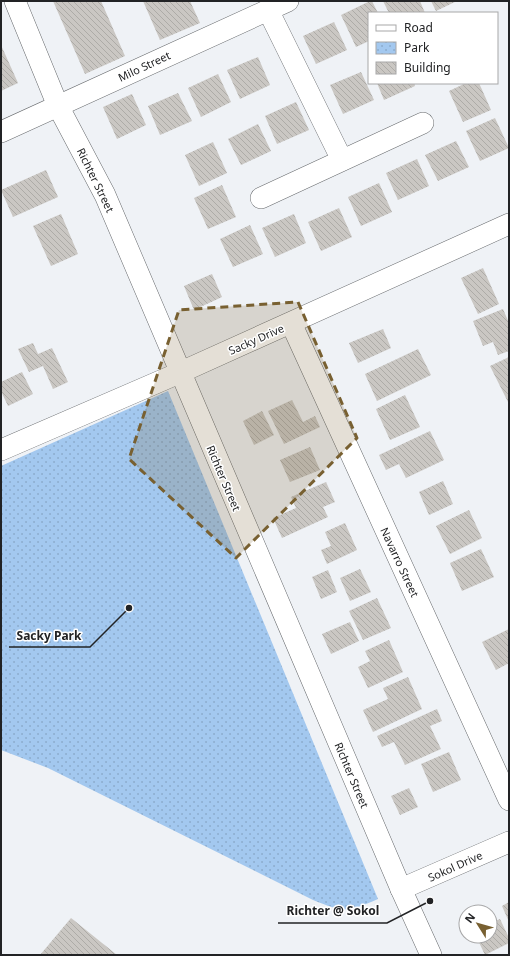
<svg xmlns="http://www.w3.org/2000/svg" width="510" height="956" font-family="'Noto Sans',sans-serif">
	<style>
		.park { fill: url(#park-dots) }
		.building { fill: url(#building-back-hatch) }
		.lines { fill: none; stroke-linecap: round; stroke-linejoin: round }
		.minor-casing { stroke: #676a6d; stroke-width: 22 }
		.minor { stroke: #fff; stroke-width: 21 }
		.marked { fill: #786031; fill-opacity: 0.2; stroke: #786031; stroke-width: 3; stroke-dasharray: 8 5; stroke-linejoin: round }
		.labels { text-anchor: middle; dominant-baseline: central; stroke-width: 3; stroke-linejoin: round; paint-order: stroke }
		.street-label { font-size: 11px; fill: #222325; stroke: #fff }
		.leader { fill: none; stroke: #222325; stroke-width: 1.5 }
		.callout-dot { fill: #222325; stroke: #fff; stroke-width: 1.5 }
		.callout-label { font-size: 12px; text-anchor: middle; font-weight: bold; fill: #222325; stroke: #fff; stroke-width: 3; stroke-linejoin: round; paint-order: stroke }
	</style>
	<defs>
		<pattern id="park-dots" width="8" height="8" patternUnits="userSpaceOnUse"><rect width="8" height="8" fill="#a3c8ef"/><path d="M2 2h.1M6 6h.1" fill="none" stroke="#8caccd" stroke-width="1.8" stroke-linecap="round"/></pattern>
		<pattern id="building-back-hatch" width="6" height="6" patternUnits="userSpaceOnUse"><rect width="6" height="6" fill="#cac7c3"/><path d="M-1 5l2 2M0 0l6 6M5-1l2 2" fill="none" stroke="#adaba7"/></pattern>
	</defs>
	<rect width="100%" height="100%" fill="#eff2f6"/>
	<path class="park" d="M168,391L378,899C347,912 345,913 313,900L48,768L1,750V466Z"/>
	<g class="building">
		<path d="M53,1H101L125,56L85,74Z"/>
		<path d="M143,1H190L200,23L160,40Z"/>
		<path d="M370,1H372L378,13H369V41L356,47L341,15Z"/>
		<path d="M383,1H420L425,13H389Z"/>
		<path d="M431,1H457L436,11Z"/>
		<path d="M334,22L347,50L316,64L303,36Z"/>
		<path d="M1,45L18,83L1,91Z"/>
		<path d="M258,57L270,85L240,99L227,70Z"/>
		<path d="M361,72L374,100L343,114L330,85Z"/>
		<path d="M218,74L231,102L201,117L188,88Z"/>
		<path d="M377,83H414L415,86L384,100Z"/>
		<path d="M466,83H479L491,110L463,122L449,91Z"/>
		<path d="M178,93L192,121L160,135L148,106Z"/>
		<path d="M132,94L146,125L117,139L103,107Z"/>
		<path d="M296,102L309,130L277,144L265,116Z"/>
		<path d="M495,118L509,148L480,161L466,131Z"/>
		<path d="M258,124L271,151L241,165L228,139Z"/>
		<path d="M456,141L469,167L438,181L425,155Z"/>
		<path d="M213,142L227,173L199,186L185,155Z"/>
		<path d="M417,159L429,186L398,200L386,173Z"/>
		<path d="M46,170L58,197L13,217L1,190Z"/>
		<path d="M379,183L392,212L361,226L348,197Z"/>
		<path d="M222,185L236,217L208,229L194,198Z"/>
		<path d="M339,208L352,237L321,251L308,222Z"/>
		<path d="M61,214L78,254L51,266L33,226Z"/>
		<path d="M294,214L306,243L275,257L262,228Z"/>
		<path d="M250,225L263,254L233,267L220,239Z"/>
		<path d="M483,268L499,304L478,314L461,278Z"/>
		<path d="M212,274L222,297L194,310L184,286Z"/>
		<path d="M503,309L509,323V351L498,355L493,342L483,346L473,321Z"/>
		<path d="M383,329L391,348L358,363L349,343Z"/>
		<path d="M33,343L38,354L52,348L68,382L53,389L43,366L29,372L18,349Z"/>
		<path d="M418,349L431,375L377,401L365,374Z"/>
		<path d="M509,357V404L490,366Z"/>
		<path d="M22,372L33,394L8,406L1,391V382Z"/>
		<path d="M405,395L420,427L390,440L376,409Z"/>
		<path d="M292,400L303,422L315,416L320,427L284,444L268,411Z"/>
		<path d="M262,411L274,435L254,445L243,421Z"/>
		<path d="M430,431L444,460L406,478L399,464L386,470L379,455Z"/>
		<path d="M310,447L320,470L290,482L280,460Z"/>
		<path d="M443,481L453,504L429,515L419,492Z"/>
		<path d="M326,482L335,502L323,507L328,517L282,538L273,518L296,508L291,497Z"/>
		<path d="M469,510L482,538L450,554L436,526Z"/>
		<path d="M345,523L357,550L327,564L321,550L331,546L325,532Z"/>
		<path d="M481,549L494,577L462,591L450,563Z"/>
		<path d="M360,569L371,592L350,601L340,578Z"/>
		<path d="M328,570L337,592L321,599L312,577Z"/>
		<path d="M377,598L391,628L363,640L349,611Z"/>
		<path d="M350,622L359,641L331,654L322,634Z"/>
		<path d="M509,629V663L496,670L482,642Z"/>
		<path d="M389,640L403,672L368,688L358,667L370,661L365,651Z"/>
		<path d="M408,677L422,709L373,732L363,710L388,699L383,688Z"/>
		<path d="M437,709L442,721L430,726L441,749L405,765L394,742L382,747L377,736Z"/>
		<path d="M449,752L461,780L433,792L421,764Z"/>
		<path d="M409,788L418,807L400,815L391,796Z"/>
		<path d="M509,902V922L502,906Z"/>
		<path d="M71,918L117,955H40Z"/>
		<path d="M500,919L509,938V943L485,955L476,936H490V923Z"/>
	</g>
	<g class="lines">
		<g class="minor-casing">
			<g id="minor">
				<path d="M15,1L58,106L105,195L401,889L431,955"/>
				<path d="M268,10L342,160"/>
				<path d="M1,132L288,1"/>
				<path d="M261,198L423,123"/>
				<path d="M291,323L509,800"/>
				<path d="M1,450L179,373L509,224"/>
				<path d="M401,889L509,842"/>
			</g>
		</g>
		<use href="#minor" class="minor"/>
	</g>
	<path class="marked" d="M298,302L357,438L236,558L129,459L179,310Z"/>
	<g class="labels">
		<g class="street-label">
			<text transform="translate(144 66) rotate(-25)">Milo Street</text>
			<text transform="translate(96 180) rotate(64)">Richter Street</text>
			<text transform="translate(256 339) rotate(-24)">Sacky Drive</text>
			<text transform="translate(224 478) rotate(67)">Richter Street</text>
			<text transform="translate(400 562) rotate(65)">Navarro Street</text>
			<text transform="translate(352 775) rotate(67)">Richter Street</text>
			<text transform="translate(455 866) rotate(-24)">Sokol Drive</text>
		</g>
	</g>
	<path class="leader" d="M129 608L90 647H9M430 901L387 923H278"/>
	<g class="callout-dot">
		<circle cx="129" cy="608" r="4"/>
		<circle cx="430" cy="901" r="4"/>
	</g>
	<g class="callout-label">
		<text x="49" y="640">Sacky Park</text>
		<text x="333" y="915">Richter @ Sokol</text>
	</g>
	<rect width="510" height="956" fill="none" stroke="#222325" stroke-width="4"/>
	<rect x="368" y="12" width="130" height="72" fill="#ffffff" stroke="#a7a7a8"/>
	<rect x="376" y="25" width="20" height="6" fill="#ffffff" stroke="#a7a7a8"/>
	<text x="404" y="32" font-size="12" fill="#222325">Road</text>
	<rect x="376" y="42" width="20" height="12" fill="url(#park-dots)" stroke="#a7a7a8"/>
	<text x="404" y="52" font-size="12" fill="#222325">Park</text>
	<rect x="376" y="62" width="20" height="12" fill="url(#building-back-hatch)" stroke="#a7a7a8"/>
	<text x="404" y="72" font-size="12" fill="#222325">Building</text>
	<g transform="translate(478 924) rotate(307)"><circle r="19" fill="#ffffff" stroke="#a7a7a8"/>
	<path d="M0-3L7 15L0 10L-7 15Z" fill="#786031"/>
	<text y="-6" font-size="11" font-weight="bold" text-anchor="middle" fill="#222325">N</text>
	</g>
</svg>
